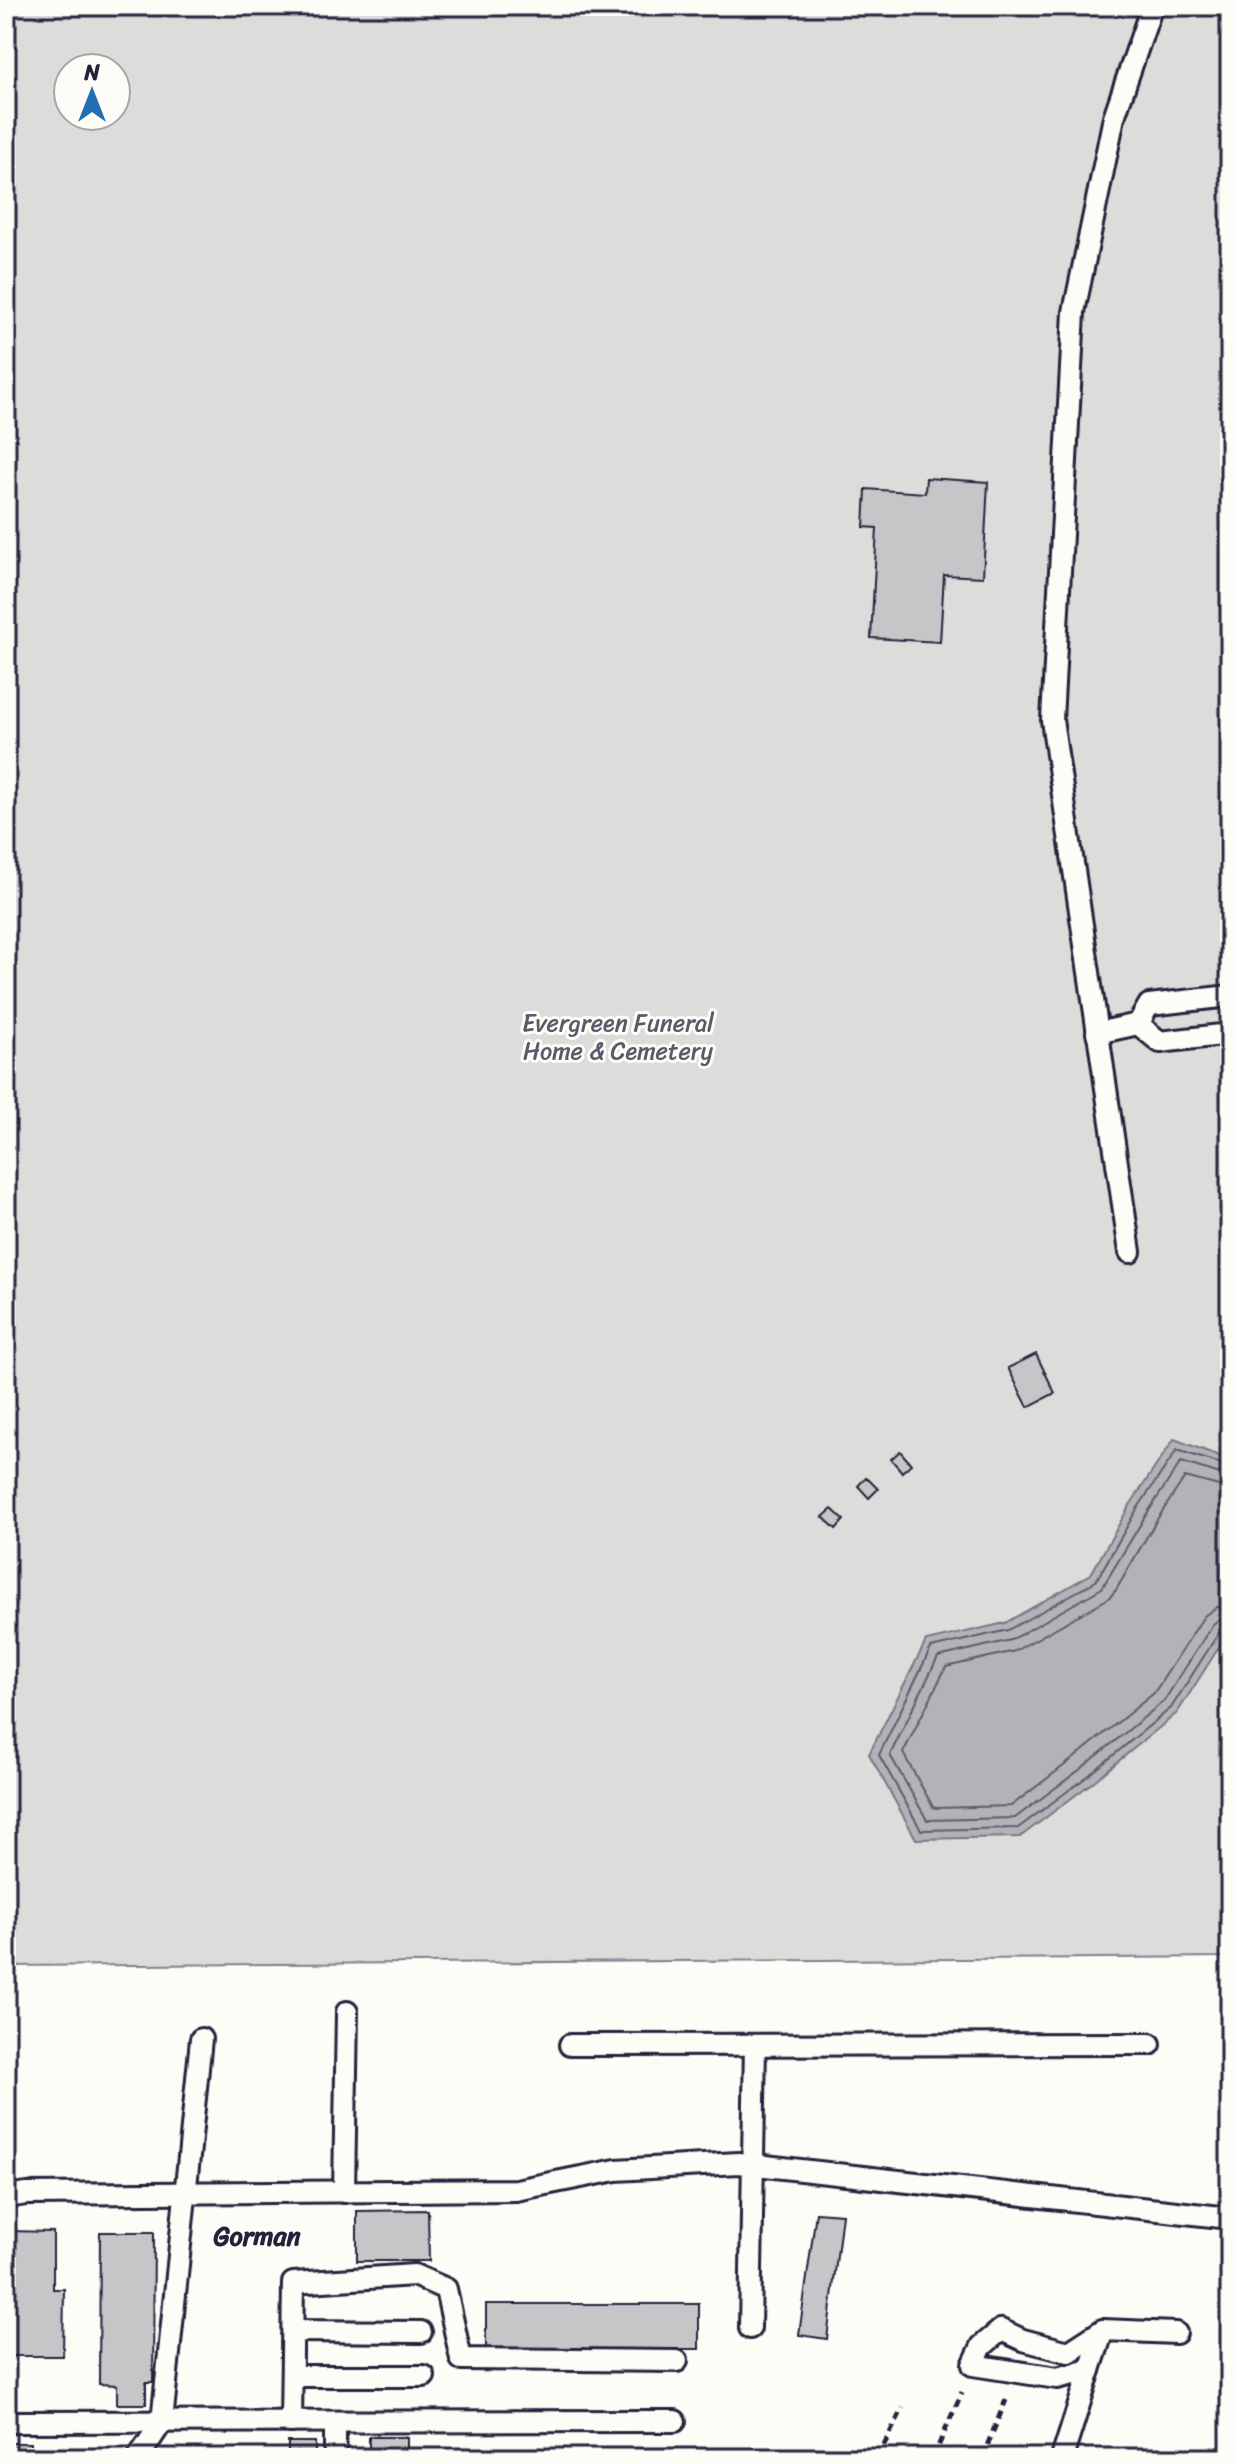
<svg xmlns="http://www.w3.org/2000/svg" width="1236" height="2464" font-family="Sriracha,sans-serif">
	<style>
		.green { fill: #dddcdb; stroke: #807f8b; stroke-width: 2; fill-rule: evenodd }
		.water { fill: #b2b2b7; stroke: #787885; stroke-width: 2 }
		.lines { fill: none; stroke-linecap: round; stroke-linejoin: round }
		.shore { stroke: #5c5c6d; stroke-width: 2 }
		.building { fill: #c6c6c8; stroke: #22223b; stroke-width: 2 }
		.lane-casing { stroke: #22223b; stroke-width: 26 }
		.path { stroke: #22223b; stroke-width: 5; stroke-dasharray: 8 6; stroke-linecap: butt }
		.lane { stroke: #fdfcf7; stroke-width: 20 }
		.labels { text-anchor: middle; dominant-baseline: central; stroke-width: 6; stroke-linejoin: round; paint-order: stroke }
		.park-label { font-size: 24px; fill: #5a5a6b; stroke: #fdfcf7 }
		.neighbourhood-label { font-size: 26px; font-weight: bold; fill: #22223b; stroke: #fdfcf7 }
	</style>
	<rect width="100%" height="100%" fill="#fdfcf7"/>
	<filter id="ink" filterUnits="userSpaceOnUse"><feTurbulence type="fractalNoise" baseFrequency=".0125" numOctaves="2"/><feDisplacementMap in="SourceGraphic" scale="16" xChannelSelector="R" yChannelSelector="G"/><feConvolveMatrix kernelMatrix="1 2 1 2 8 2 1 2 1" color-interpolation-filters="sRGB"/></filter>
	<g filter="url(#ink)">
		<path class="green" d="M6,6H1230V1957L6,1966ZM68,68H116V116H68Z"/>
		<path class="water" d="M1174,1439L1230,1460V1630L1177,1713L1093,1782L1020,1837L916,1839L869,1754L926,1641L1005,1623L1091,1574L1130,1505Z"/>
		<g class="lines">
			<g class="shore">
				<path d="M1230,1467L1177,1450L1137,1509L1096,1581L1008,1630L931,1648L879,1755L921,1830L1018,1828L1088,1776L1171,1708L1220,1631L1230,1627"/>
				<path d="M1230,1477L1181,1462L1146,1515L1102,1588L1011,1640L938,1657L890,1755L927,1820L1015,1818L1082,1768L1164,1701L1213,1624L1221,1618L1230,1617"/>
				<path d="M1230,1489L1185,1477L1156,1521L1116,1590L1109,1598L1015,1651L946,1667L903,1753L933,1807L936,1808L1011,1806L1074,1758L1154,1693L1204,1616L1217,1607L1230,1605"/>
			</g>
		</g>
		<g class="building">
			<path d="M926,478L988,482L983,577L944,575L940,642L871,638L877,528L864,527L866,489L925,493Z"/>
			<path d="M1036,1354L1055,1393L1028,1407L1008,1368Z"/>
			<path d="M900,1451L911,1464L902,1472L891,1459Z"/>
			<path d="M866,1477L878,1489L869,1498L858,1486Z"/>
			<path d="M832,1509L844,1520L836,1529L823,1517Z"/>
			<path d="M428,2210L429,2261H357V2211Z"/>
			<path d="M816,2212L842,2214L827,2339L799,2335Z"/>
			<path d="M6,2231L53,2232V2289H64L63,2356H6Z"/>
			<path d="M100,2232H154L153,2382H146V2404H117V2385L99,2384Z"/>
			<rect x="486" y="2304" width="213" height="45"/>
			<rect x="369" y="2437" width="38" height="21"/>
			<rect x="288" y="2442" width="27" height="16"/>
			<rect x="6" y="2443" width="24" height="15"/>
		</g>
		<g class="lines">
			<g class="lane-casing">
				<g id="lane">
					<path d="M1138,1024L1160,1042L1230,1034"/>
					<path d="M1097,1033L1138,1024L1149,1005L1230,996"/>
					<path d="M1130,1252L1052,720L1074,312L1114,117L1152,6"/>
					<path d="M570,2045L1150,2044"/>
					<path d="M344,2192L347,2012"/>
					<path d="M6,2197L27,2194L516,2190L616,2170L738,2163L1230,2218"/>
					<path d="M750,2328L755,2045"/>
					<path d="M293,2331L421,2332"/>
					<path d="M1090,2370L1103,2330L1176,2333"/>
					<path d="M292,2376H424"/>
					<path d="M6,2422L675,2421"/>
					<path d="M291,2422L293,2283L414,2275L446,2289L461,2359L677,2361"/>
					<path d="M138,2458L162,2422L201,2039"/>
					<path d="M335,2458V2422"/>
					<path d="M1062,2458L1090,2370L1057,2378L973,2365L982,2346L1001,2330L1023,2340L1069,2352L1103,2330"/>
				</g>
			</g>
			<g class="path">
				<path d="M877,2458L903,2408"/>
				<path d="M933,2458L962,2392"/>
				<path d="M982,2458L1006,2400"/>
			</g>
			<use href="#lane" class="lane"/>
		</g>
	</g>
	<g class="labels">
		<g class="park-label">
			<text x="618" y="1023">Evergreen Funeral<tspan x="618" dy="28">Home &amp; Cemetery</tspan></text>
		</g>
		<g class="neighbourhood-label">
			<text x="257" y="2236">Gorman</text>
		</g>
	</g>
	<rect width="1236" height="2464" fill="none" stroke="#fdfcf7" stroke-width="32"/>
	<rect x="16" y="16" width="1204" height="2432" fill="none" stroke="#22223b" stroke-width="3" filter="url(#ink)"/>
	<g transform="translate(92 92)"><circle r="38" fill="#fdfcf7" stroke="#a5a5ac" stroke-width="2"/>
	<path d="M0-6L14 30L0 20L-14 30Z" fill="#1f6fb2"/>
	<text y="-12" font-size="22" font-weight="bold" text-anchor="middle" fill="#22223b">N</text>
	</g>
</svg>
